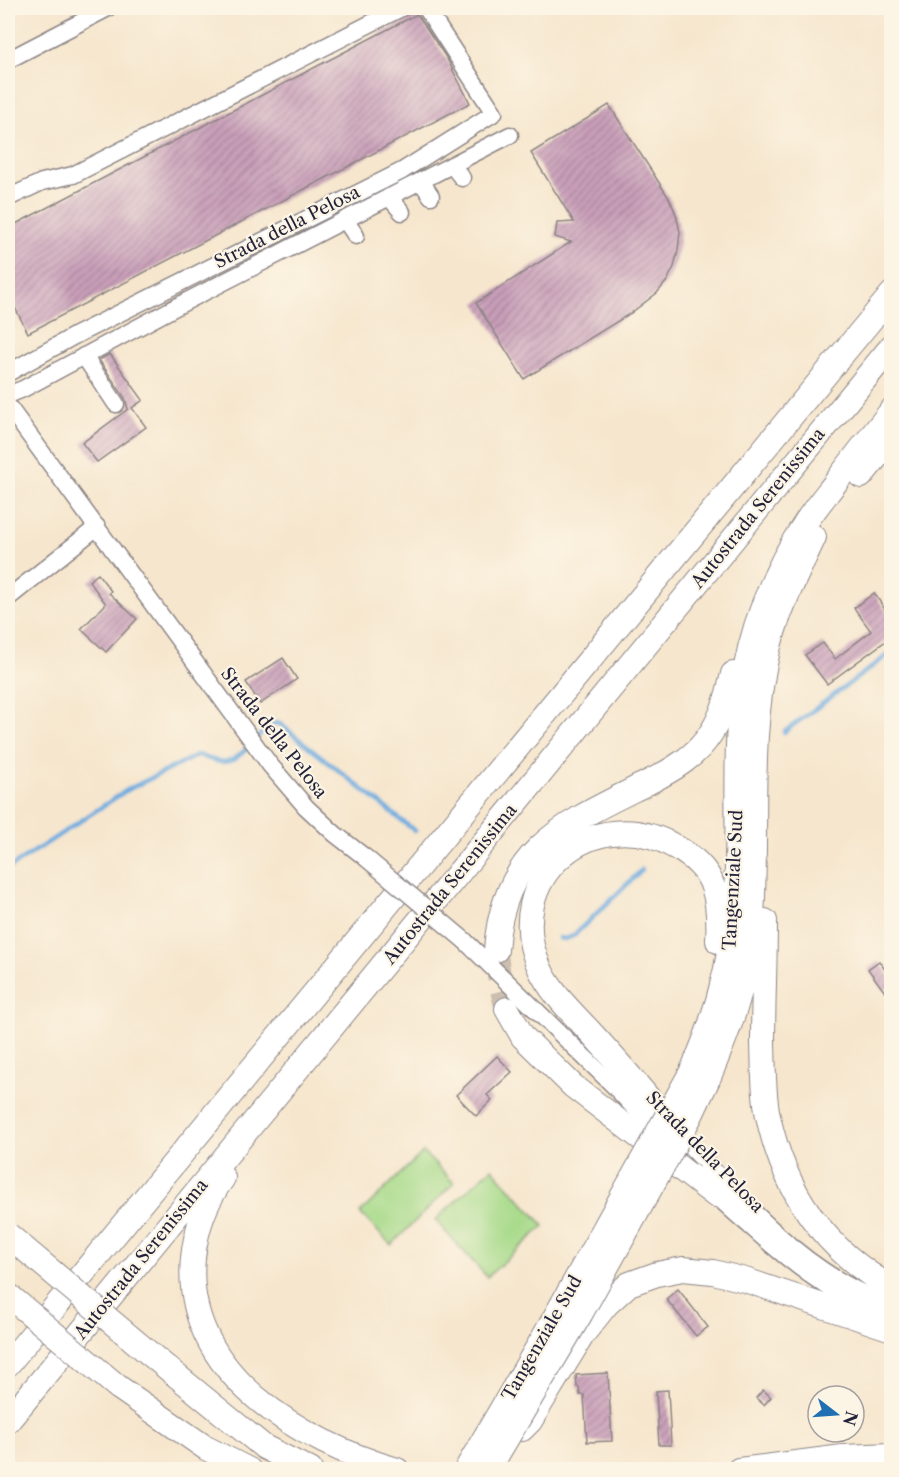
<svg xmlns="http://www.w3.org/2000/svg" width="899" height="1477" font-family="'Libre Caslon Text',serif">
	<style>
		.pitch { fill: #a7da8a; stroke: #647e62; stroke-width: 1.5 }
		.lines { fill: none; stroke-linecap: round; stroke-linejoin: round }
		.stream { stroke: #6dabdf; stroke-width: 4.5 }
		.building { fill: url(#building-hatch) }
		.highway-tunnel { stroke: #ccbfb0; stroke-width: 24; stroke-dasharray: 24 12; stroke-linecap: butt }
		.minor-casing { stroke: #8c8484; stroke-width: 19 }
		.highway-casing { stroke: #8c8484; stroke-width: 26 }
		.minor { stroke: #fff; stroke-width: 16 }
		.highway { stroke: #fff; stroke-width: 24 }
		.minor-bridge-casing { stroke: #8c8484; stroke-width: 19; stroke-linecap: butt }
		.highway-bridge-casing { stroke: #8c8484; stroke-width: 26; stroke-linecap: butt }
		.minor-bridge { stroke: #fff; stroke-width: 16 }
		.highway-bridge { stroke: #fff; stroke-width: 24 }
		.labels { text-anchor: middle; dominant-baseline: central; stroke-width: 4.5; stroke-linejoin: round; paint-order: stroke }
		.street-label { font-size: 18px; fill: #22223b; stroke: #fcf5e5 }
	</style>
	<defs>
		<pattern id="building-hatch" width="6" height="6" patternUnits="userSpaceOnUse" patternTransform="scale(1.5)"><rect width="6" height="6" fill="#c99fb9"/><path d="M-1 1l2-2M0 6l6-6M5 7l2-2" fill="none" stroke="#a38198"/></pattern>
	</defs>
	<rect width="100%" height="100%" fill="#fcf5e5"/>
	<filter id="ink" filterUnits="userSpaceOnUse"><feTurbulence type="fractalNoise" baseFrequency=".0167" numOctaves="2"/><feDisplacementMap in="SourceGraphic" scale="12" xChannelSelector="R" yChannelSelector="G"/><feConvolveMatrix kernelMatrix="1 2 1 2 8 2 1 2 1" color-interpolation-filters="sRGB"/></filter>
	<filter id="wash" filterUnits="userSpaceOnUse"><feTurbulence type="fractalNoise" baseFrequency=".008" numOctaves="4" result="noise"/><feDisplacementMap in="SourceGraphic" scale="24" xChannelSelector="R" yChannelSelector="G"/><feGaussianBlur stdDeviation="1.35" result="paint"/><feColorMatrix in="noise" values="0 0 0 0 0 0 0 0 0 0 0 0 0 0 0 0 0 1.4 0 .05"/><feComposite in="paint" operator="in"/></filter>
	<g filter="url(#wash)">
		<rect width="100%" height="100%" fill="#f6e6cd"/>
		<g class="pitch">
			<path d="M423,1152L454,1183L391,1245L360,1213Z"/>
			<path d="M492,1168L544,1226L487,1277L435,1220Z"/>
		</g>
		<g class="lines">
			<g class="stream">
				<path d="M784,732L892,652"/>
				<path d="M256,739C263,732 269,720 280,724L415,831"/>
				<path d="M8,869L127,790L198,755C224,765 231,766 250,745"/>
				<path d="M559,938L565,939L573,936L642,870"/>
			</g>
		</g>
		<g id="blocks">
			<g class="building">
				<path d="M417,14L447,59L470,103L28,333L8,294V228Z"/>
				<path d="M609,105L669,198L676,214L680,232L678,250L674,267L667,281L657,293L631,313L524,379L476,303L571,242L555,237L557,223L574,222L531,153Z"/>
				<path d="M110,354L143,400L132,408L146,427L97,462L82,443L128,409L125,398L99,360Z"/>
				<path d="M98,574L111,591L109,593L137,619L106,652L81,629L106,604L89,581Z"/>
				<path d="M874,593L891,618V637L827,684L805,655L823,643L835,659L871,631L854,608Z"/>
				<path d="M283,658L297,679L260,704L246,682Z"/>
				<path d="M879,961L891,978V986L884,991L868,969Z"/>
				<path d="M497,1056L512,1072L487,1095L492,1100L476,1116L456,1095Z"/>
				<path d="M678,1289L708,1327L696,1336L666,1299Z"/>
				<path d="M608,1373L612,1441L587,1442L584,1395H580L579,1387H577L576,1375Z"/>
				<path d="M668,1390L671,1445H659L656,1391Z"/>
				<path d="M763,1390L771,1397L764,1405L756,1398Z"/>
			</g>
		</g>
	</g>
	<g filter="url(#ink)">
		<use href="#blocks" fill-opacity="0" stroke="#8c8484" stroke-width="1.5"/>
		<g class="lines">
			<path class="highway-tunnel" d="M496,955L500,983L507,1009"/>
			<g class="minor-casing">
				<g id="minor">
					<path d="M8,60L108,8"/>
					<path d="M452,165L462,178"/>
					<path d="M421,181L431,196"/>
					<path d="M389,197L402,212"/>
					<path d="M8,198L42,182L73,175L401,8"/>
					<path d="M345,220L356,236"/>
					<path d="M84,356L116,404"/>
					<path d="M8,373L74,336L402,171L494,113L426,8"/>
					<path d="M8,395L23,389L185,302L510,135"/>
					<path d="M8,406L270,765L306,807L335,834L366,858"/>
					<path d="M8,598L97,527"/>
					<path d="M464,940L614,1086L664,1140"/>
					<path d="M673,1129C739,1194 800,1275 892,1305"/>
					<path d="M708,1187C721,1201 735,1213 749,1225C791,1263 834,1297 888,1316"/>
				</g>
			</g>
			<g class="highway-casing">
				<g id="highway">
					<path d="M861,476L892,438"/>
					<path d="M765,921C765,962 763,1003 763,1044C764,1068 763,1093 768,1116C784,1191 825,1250 892,1288"/>
					<path d="M496,950C503,848 567,823 647,783C671,771 697,756 711,733C723,715 728,694 733,674"/>
					<path d="M507,1009L523,1037L573,1086L715,1195"/>
					<path d="M692,1071C715,1020 730,967 735,910C741,837 733,764 742,691C749,633 773,571 806,522C815,508 826,495 836,482C854,458 873,434 892,410"/>
					<path d="M708,1079C728,1032 747,983 751,931C759,838 746,742 768,650C778,610 797,574 814,537"/>
					<path d="M673,1130C649,1097 622,1067 594,1036C576,1016 552,995 540,969C498,879 594,797 677,848C692,856 708,870 713,887C719,904 719,922 718,941"/>
					<path d="M223,1178C205,1202 196,1229 193,1258C182,1374 302,1442 397,1470"/>
					<path d="M150,1354L264,1447L310,1470"/>
					<path d="M8,1364L892,294"/>
					<path d="M118,1387L206,1448L249,1470"/>
					<path d="M8,1421L892,346"/>
					<path d="M522,1429L530,1421L583,1334L606,1305L629,1284L657,1274L683,1269L713,1272L745,1280L892,1329"/>
					<path d="M739,1470L843,1457L892,1455"/>
				</g>
			</g>
			<use href="#minor" class="minor"/>
			<use href="#highway" class="highway"/>
			<g class="minor-bridge-casing">
				<path id="minor-bridge" d="M366,858L464,940"/>
			</g>
			<g class="highway-bridge-casing">
				<g id="highway-bridge">
					<path d="M8,1235L150,1354"/>
					<path d="M8,1295L118,1387"/>
					<path d="M466,1470L549,1328L692,1071"/>
					<path d="M488,1470L581,1313L691,1115L708,1079"/>
				</g>
			</g>
			<use href="#minor-bridge" class="minor-bridge"/>
			<use href="#highway-bridge" class="highway-bridge"/>
		</g>
	</g>
	<g class="labels">
		<g class="street-label">
			<text transform="translate(287 227) rotate(-27)">Strada della Pelosa</text>
			<text transform="translate(758 508) rotate(-51)">Autostrada Serenissima</text>
			<text transform="translate(274 733) rotate(52)">Strada della Pelosa</text>
			<text transform="translate(733 880) rotate(-87)">Tangenziale Sud</text>
			<text transform="translate(450 884) rotate(-51)">Autostrada Serenissima</text>
			<text transform="translate(705 1152) rotate(46)">Strada della Pelosa</text>
			<text transform="translate(141 1259) rotate(-51)">Autostrada Serenissima</text>
			<text transform="translate(542 1338) rotate(-60)">Tangenziale Sud</text>
		</g>
	</g>
	<rect width="899" height="1477" fill="none" stroke="#fcf5e5" stroke-width="30"/>
	<g transform="translate(836 1414) rotate(107)"><circle r="28" fill="#fcf5e5" stroke="#a5a1a1" stroke-width="1.5"/>
	<path d="M0-4.5L10 22L0 15L-10 22Z" fill="#1f6fb2"/>
	<text y="-9" font-size="16" font-weight="bold" text-anchor="middle" fill="#22223b">N</text>
	</g>
</svg>
